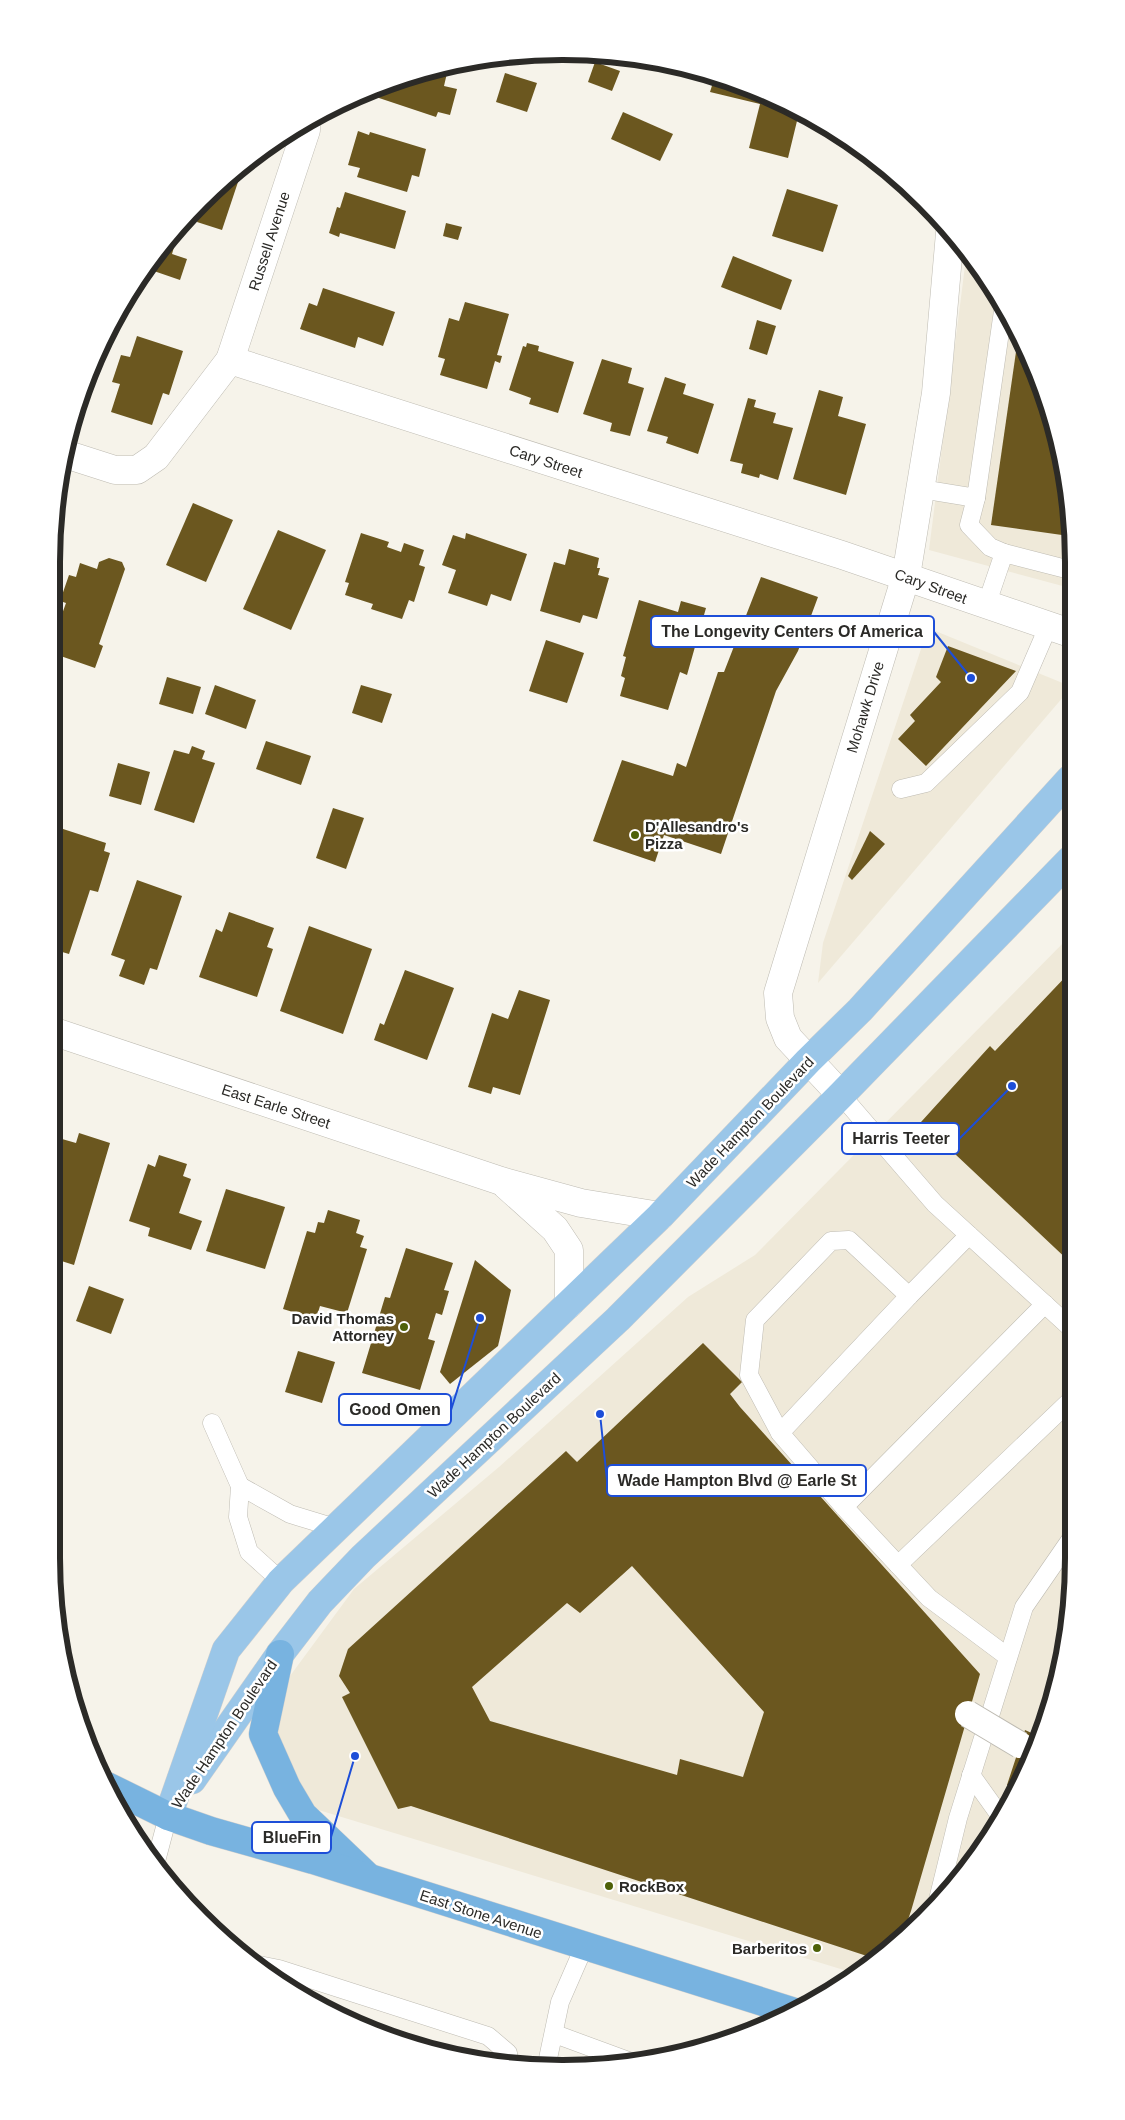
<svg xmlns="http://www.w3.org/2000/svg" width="1125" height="2120" font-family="Arial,sans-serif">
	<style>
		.built { fill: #efe9d9 }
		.building { fill: #6b571f; fill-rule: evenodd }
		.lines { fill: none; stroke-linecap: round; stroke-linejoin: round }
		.service-casing { stroke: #bebbb2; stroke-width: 19 }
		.minor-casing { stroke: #bebbb2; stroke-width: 29 }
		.tertiary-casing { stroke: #bebbb2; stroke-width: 29 }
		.primary-casing { stroke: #d0d0cf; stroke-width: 29 }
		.trunk-casing { stroke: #d0d0cf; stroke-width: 29 }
		.service { stroke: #fff; stroke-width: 18 }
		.minor { stroke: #fff; stroke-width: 28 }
		.tertiary { stroke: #fff; stroke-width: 28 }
		.primary { stroke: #9ac6e8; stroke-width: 28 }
		.trunk { stroke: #78b3e0; stroke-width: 28 }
		.pedestrian-bridge-casing { stroke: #bebbb2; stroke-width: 28; stroke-linecap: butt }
		.pedestrian-bridge { stroke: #fff; stroke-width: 26 }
		.poi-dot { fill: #4e6108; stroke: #fff; stroke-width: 2 }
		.labels { text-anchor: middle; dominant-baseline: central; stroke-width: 5; stroke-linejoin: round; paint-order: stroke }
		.street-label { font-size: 15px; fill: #2b2a27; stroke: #fff }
		.poi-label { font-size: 15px; font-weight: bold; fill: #2b2a27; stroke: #fff; text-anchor: start }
		.rim { fill: none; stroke: #2b2a27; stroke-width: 6 }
		.leader { fill: none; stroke: #1d4ed8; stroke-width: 2 }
		.callout-dot { fill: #1d4ed8; stroke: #fff; stroke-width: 2 }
		.callout { fill: #fff; stroke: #1d4ed8; stroke-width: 2 }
		.callout-label { font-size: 16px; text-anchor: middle; font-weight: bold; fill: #2b2a27 }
	</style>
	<rect width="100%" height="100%" fill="#f6f3ea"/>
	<g class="built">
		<path d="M967,250L1035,367L1069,495L1070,588L929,550Z"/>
		<path d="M928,628L1070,686V689L818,983L823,943Z"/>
		<path d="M1071,935L1073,1591L1056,1690L1021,1784L968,1868L924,1919L857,1974L312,1808L275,1733L290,1676L354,1589L499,1467L688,1297L755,1255Z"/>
	</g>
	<g class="building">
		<path d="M595,62L620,71L612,91L588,82Z"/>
		<path d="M436,70L447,73L444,86L457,89L450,115L438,112L436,117L370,95L372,90L398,78Z"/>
		<path d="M505,73L537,83L527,112L496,102Z"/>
		<path d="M715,76L789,104L806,115L804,123L797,121L788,158L749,148L760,104L710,92Z"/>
		<path d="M623,112L673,134L660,161L611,139Z"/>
		<path d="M358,131L369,135L370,132L426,149L419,177L412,175L407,192L357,177L360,168L348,165Z"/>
		<path d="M244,164L222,230L197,222L199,213L194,212L226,178Z"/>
		<path d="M787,189L838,205L823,252L772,236Z"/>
		<path d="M345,192L406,211L395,249L340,233L339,237L329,233L337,207L340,208Z"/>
		<path d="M446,223L462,227L458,240L443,236Z"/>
		<path d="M172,235L177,237L172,254L187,259L180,280L148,269L157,251Z"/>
		<path d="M733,256L792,280L781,310L721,287Z"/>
		<path d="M323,288L395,312L383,346L358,337L355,348L300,329L309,303L317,306Z"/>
		<path d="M465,302L509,314L497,355L502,356L500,363L495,361L487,389L440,375L445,359L438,357L449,318L459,321Z"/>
		<path d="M757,320L776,326L767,355L749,349Z"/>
		<path d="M105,334L112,336L87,404L80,401Z"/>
		<path d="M137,336L183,351L169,395L163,393L152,425L111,412L120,384L112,382L121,355L130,357Z"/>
		<path d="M1018,338L1035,367L1069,495V536L991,525Z"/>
		<path d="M527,343L539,346L538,351L574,362L558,413L529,404L531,398L509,390L523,346L526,347Z"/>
		<path d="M602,359L632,368L628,383L644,388L630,436L610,431L612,423L583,414Z"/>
		<path d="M665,377L686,384L683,394L714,404L698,454L666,443L668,437L647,431Z"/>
		<path d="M819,390L843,397L838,416L866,424L846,495L793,479Z"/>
		<path d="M748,398L756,400L754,407L776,413L773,423L793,428L778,480L760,474L759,478L741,473L743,464L730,461Z"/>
		<path d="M193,503L233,520L206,582L166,565Z"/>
		<path d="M278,530L326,550L291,630L243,609Z"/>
		<path d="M361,533L389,542L387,547L401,552L404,543L424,550L419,565L425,567L414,602L409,600L402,619L371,609L373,604L345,595L349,583L345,582Z"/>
		<path d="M466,533L527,554L511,601L491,594L487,606L448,593L456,570L442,565L453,535L465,539Z"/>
		<path d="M52,538L57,540L52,551Z"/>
		<path d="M569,549L599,558L597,568H600L598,575L609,578L597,619L583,615L580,623L540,611L554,562L565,565Z"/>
		<path d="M109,558L122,562L125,569L99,644L103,646L95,668L52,653V642L66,603L60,601L69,575L76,577L80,563L97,569L99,562Z"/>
		<path d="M761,577L818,597L798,651L776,691L721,854L664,835L655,862L593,841L622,760L673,776L677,763L686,767L718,672H724Z"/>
		<path d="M639,600L678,612L681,601L706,608L687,675L680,672L668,710L620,696L625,678L621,676L626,657L623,656Z"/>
		<path d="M546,640L584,653L567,703L529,691Z"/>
		<path d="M948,646L1016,671L926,766L898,739L915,721L910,715L941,682L936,677Z"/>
		<path d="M167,677L201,687L193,714L159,704Z"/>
		<path d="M215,685L256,700L246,729L205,714Z"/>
		<path d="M361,685L392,694L382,723L352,713Z"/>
		<path d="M266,741L311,756L301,785L256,769Z"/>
		<path d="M192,746L205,751L202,759L215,763L194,823L154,810L174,750L189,754Z"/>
		<path d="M118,763L150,772L141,805L109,796Z"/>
		<path d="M333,808L364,818L346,869L316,858Z"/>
		<path d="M60,828L106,843L104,851L110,853L98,892L90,890L69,954L52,949V852Z"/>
		<path d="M870,831L885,844L852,880L848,876Z"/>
		<path d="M137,880L182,896L157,970L150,968L144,985L119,976L125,960L111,955Z"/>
		<path d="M229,912L274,928L267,947L273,949L257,997L199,977L216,929L222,932Z"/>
		<path d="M309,926L372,949L343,1034L280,1011Z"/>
		<path d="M405,970L454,988L427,1060L374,1040L380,1023L384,1025Z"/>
		<path d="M1071,971L1072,1264L921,1122L990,1046L995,1051Z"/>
		<path d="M519,990L550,1000L520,1095L493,1087L491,1094L468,1087L492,1013L508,1019Z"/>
		<path d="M79,1133L110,1143L74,1265L52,1258V1242L59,1218L52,1216V1150L55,1137L76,1143Z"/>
		<path d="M159,1155L187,1164L183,1176L191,1179L179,1213L202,1221L191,1250L148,1236L150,1228L129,1221L148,1164L155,1167Z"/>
		<path d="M226,1189L285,1207L265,1269L206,1251Z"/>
		<path d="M328,1210L360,1220L356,1233L364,1236L360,1247L367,1249L347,1313L320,1306L316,1319L283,1309L307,1231L315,1233L318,1222L324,1223Z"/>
		<path d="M406,1248L453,1263L444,1290L449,1291L442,1315L436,1313L428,1339L435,1341L420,1390L362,1373L385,1297L390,1298Z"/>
		<path d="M475,1260L511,1290L498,1346L450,1384L440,1372Z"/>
		<path d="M89,1286L124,1299L111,1334L76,1321Z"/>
		<path d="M703,1343L742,1382L730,1394L740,1407L980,1674L911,1911L902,1937L876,1959L411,1806L398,1809L342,1697L350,1693L339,1676L348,1649L566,1451L577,1462ZM632,1566L764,1712L743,1777L680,1759L677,1775L490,1721L472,1687L567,1603L580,1613Z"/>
		<path d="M298,1351L335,1362L322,1403L285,1392Z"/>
		<path d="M1050,1693L1055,1694L1021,1784L1017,1789L1007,1785L1025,1730L1036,1735Z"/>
	</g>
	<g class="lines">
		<g class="service-casing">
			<g id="service">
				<path d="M921,489L976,498L1003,311"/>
				<path d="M976,498L969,525L990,547L1004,553"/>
				<path d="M986,606L1004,553L1070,570"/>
				<path d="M901,789L926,783L1020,692L1048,627"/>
				<path d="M841,1095L935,1204L1072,1329"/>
				<path d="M969,1235L909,1296L849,1240L831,1241L755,1320L749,1375L780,1433L844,1507L929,1598L1008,1657"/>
				<path d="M212,1423L240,1486L238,1517L249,1552L281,1581"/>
				<path d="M780,1433L909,1296"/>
				<path d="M240,1486L290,1514L336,1528"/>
				<path d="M844,1507L1045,1304"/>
				<path d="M898,1565L1072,1399"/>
				<path d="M971,1775L1001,1817"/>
				<path d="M155,1865L168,1816"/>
				<path d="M937,1904L958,1818L1024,1607L1073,1536"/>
				<path d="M254,1964L279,1969L488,2036L508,2053L509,2064"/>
				<path d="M555,2034L631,2062"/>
				<path d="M546,2068L560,2002L584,1947"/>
			</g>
		</g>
		<g class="minor-casing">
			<g id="minor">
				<path d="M230,360L842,555L1070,633"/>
				<path d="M65,454L115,470H137L156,457L230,360L306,130V121"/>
				<path d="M52,1031L501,1181L581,1203L660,1216"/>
				<path d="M506,1185L555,1229L569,1250V1304"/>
			</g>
		</g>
		<g class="tertiary-casing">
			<path id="tertiary" d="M841,1095L788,1038L780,1018L778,993L906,576L936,393L950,233"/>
		</g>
		<g class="primary-casing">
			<g id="primary">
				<path d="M192,1780L280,1654L320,1602L363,1557L618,1319L841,1095L1070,860"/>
				<path d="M168,1816L226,1650L281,1581L660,1216L808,1061L860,1010L1070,779"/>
			</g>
		</g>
		<g class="trunk-casing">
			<g id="trunk">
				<path d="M280,1654L263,1734L287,1788L303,1815L366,1875"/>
				<path d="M107,1786L168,1816L211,1831L313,1860L795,2012"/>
			</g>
		</g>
		<use href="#service" class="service"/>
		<use href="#minor" class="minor"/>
		<use href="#tertiary" class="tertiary"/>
		<use href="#primary" class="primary"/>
		<use href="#trunk" class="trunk"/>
		<g class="pedestrian-bridge-casing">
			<path id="pedestrian-bridge" d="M968,1714L1020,1745"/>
		</g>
		<use href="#pedestrian-bridge" class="pedestrian-bridge"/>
	</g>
	<g class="poi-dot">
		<circle cx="635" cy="835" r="5"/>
		<circle cx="404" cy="1327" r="5"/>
		<circle cx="609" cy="1886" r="5"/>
		<circle cx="817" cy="1948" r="5"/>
	</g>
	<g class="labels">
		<g class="street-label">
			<text transform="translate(269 241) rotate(-72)">Russell Avenue</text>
			<text transform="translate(546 461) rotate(18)">Cary Street</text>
			<text transform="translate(931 586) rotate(20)">Cary Street</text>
			<text transform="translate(865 707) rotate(-73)">Mohawk Drive</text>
			<text transform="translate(276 1106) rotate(18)">East Earle Street</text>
			<text transform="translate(750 1122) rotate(-46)">Wade Hampton Boulevard</text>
			<text transform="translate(494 1435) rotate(-43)">Wade Hampton Boulevard</text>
			<text transform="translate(224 1734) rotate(-56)">Wade Hampton Boulevard</text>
			<text transform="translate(481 1914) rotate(18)">East Stone Avenue</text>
		</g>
		<g class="poi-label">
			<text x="645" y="826">D'Allesandro's<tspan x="645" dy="17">Pizza</tspan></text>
			<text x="394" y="1318" text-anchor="end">David Thomas<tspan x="394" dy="17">Attorney</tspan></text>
			<text x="619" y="1886">RockBox</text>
			<text x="807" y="1948" text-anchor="end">Barberitos</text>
		</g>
	</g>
	<path d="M0 0H1125V2120H0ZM562 60H563A502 502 0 0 1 1065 562V1558A502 502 0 0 1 563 2060H562A502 502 0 0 1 60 1558V562A502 502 0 0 1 562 60Z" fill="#fff" fill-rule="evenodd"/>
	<path class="rim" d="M562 60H563A502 502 0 0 1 1065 562V1558A502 502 0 0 1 563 2060H562A502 502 0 0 1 60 1558V562A502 502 0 0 1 562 60Z"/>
	<path class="leader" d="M971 678L934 632M1012 1086L959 1139M480 1318L451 1410M600 1414L607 1480M355 1756L331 1837"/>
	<g class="callout-dot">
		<circle cx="971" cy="678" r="5"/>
		<circle cx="1012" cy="1086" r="5"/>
		<circle cx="480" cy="1318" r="5"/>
		<circle cx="600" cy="1414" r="5"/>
		<circle cx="355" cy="1756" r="5"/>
	</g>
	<g class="callout">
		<rect x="651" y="616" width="283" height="31" rx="5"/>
		<rect x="842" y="1123" width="117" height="31" rx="5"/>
		<rect x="339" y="1394" width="112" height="31" rx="5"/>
		<rect x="607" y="1465" width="259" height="31" rx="5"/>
		<rect x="252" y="1822" width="79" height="31" rx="5"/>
	</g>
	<g class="callout-label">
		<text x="792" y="637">The Longevity Centers Of America</text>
		<text x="901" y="1144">Harris Teeter</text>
		<text x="395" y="1415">Good Omen</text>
		<text x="737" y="1486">Wade Hampton Blvd @ Earle St</text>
		<text x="292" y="1843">BlueFin</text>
	</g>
</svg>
